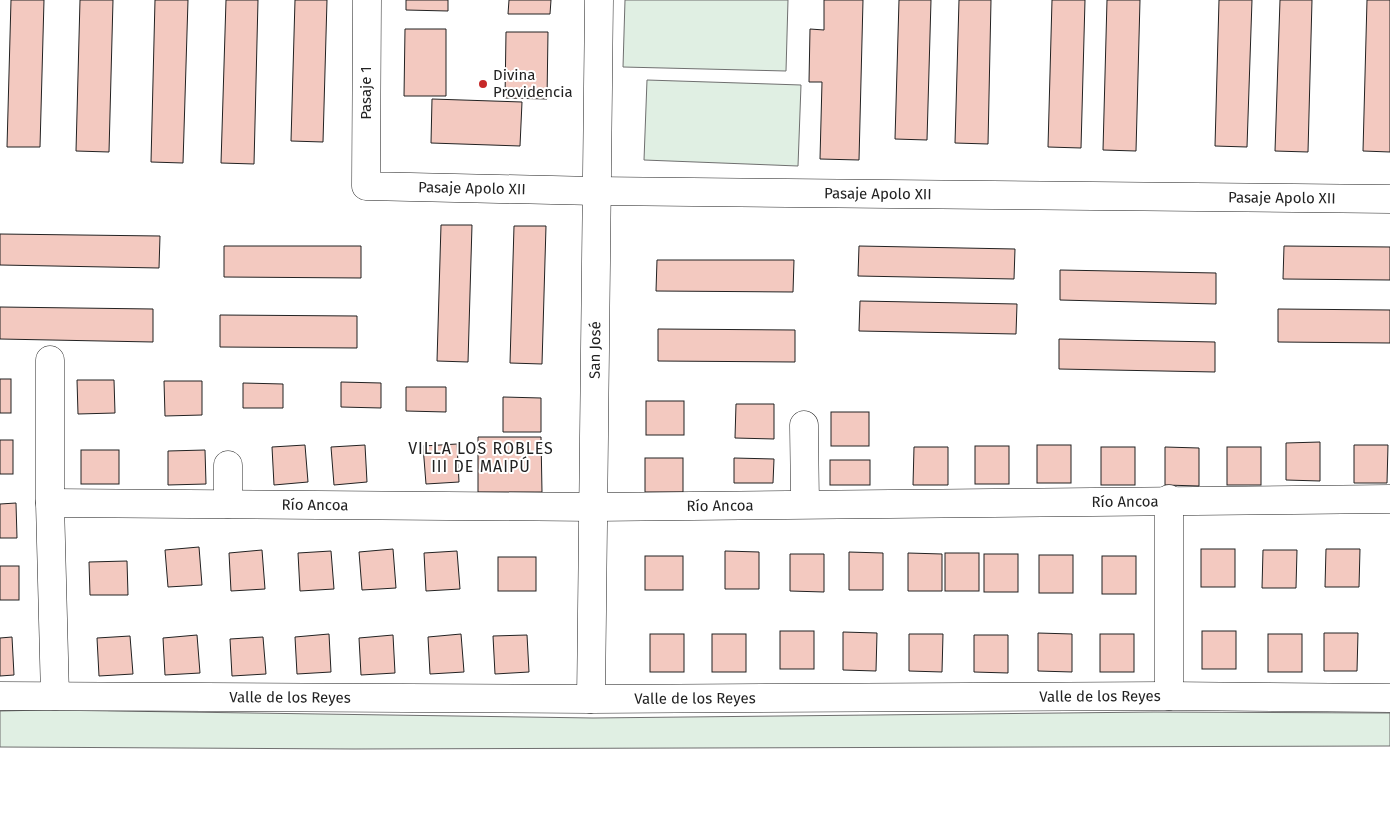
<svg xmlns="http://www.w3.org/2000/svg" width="1390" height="828" font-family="'Fira Sans',sans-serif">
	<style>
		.green { fill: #e0efe3; stroke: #6f6f6f }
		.building { fill: #f3c9c0; stroke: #222 }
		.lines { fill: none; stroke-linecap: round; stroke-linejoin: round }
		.minor-casing { stroke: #222; stroke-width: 29 }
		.minor { stroke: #fff; stroke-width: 28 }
		.poi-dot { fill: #c62828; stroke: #fff; stroke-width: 2 }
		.labels { text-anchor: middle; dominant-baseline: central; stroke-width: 4; stroke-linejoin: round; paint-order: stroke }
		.poi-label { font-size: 15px; fill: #222; stroke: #fff; text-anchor: start }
		.street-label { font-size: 15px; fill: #222; stroke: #fff }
		.neighbourhood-label { font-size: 16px; letter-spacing: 1px; fill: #222; stroke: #fff }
	</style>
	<rect width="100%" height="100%" fill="#fff"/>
	<g class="green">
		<path d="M625,0H788L786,71L623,67Z"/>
		<path d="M647,80L801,85L798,166L644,160Z"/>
		<path d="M46,710L593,718L1154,712L1390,713V746L354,749L0,747V711Z"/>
	</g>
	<g class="building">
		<path d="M11,0H44L40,147H7Z"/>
		<path d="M80,0H113L109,152L76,151Z"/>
		<path d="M155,0H188L183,163L151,162Z"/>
		<path d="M226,0H258L254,164L221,163Z"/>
		<path d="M295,0H327L323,142L291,141Z"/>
		<path d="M406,0H448V11L406,10Z"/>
		<path d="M509,0H551L550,14H508Z"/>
		<path d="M824,0H863L859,160L820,159L822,82H809L810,29L824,30Z"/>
		<path d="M899,0H931L927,140L895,139Z"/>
		<path d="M959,0H991L988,144L955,143Z"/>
		<path d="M1052,0H1085L1081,148L1048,147Z"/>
		<path d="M1107,0H1140L1136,151L1103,150Z"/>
		<path d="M1219,0H1252L1247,147L1215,146Z"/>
		<path d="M1280,0H1312L1308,152L1275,151Z"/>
		<path d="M1367,0H1390V152L1363,151Z"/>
		<path d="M405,29H446V96H404Z"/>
		<path d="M506,32H548L547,99L505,98Z"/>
		<path d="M432,99L522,102L520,146L431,143Z"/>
		<path d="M441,225H472L468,362L437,361Z"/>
		<path d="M514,226H546L542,364L510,363Z"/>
		<path d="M0,234L160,236L159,268L0,265Z"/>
		<path d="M224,246H361V278L224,277Z"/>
		<path d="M859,246L1015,249L1014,279L858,276Z"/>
		<path d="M1284,246L1390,247V280L1283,279Z"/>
		<path d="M657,260H794L793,292L656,291Z"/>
		<path d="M1060,270L1216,273V304L1060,300Z"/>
		<path d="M860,301L1017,304L1016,334L859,331Z"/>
		<path d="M0,307L153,309V342L0,339Z"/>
		<path d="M1278,309L1390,310V343L1278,342Z"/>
		<path d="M220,315L357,316V348L220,347Z"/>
		<path d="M658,329L795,330V362L658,361Z"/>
		<path d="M1059,339L1215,342V372L1059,369Z"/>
		<rect x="0" y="379" width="11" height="34"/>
		<path d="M77,380H114L115,413L78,414Z"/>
		<path d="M164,381H202V415L165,416Z"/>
		<path d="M341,382L381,383V408L341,407Z"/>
		<path d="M243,383L283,384V408H243Z"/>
		<path d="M406,387H446V412L406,411Z"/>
		<path d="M503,397L541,398V432H503Z"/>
		<rect x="646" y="401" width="38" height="34"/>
		<path d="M736,404H774V439L735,438Z"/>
		<rect x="831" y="412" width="38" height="34"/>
		<path d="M478,437H541L542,492H478Z"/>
		<rect x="0" y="440" width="13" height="34"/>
		<path d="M1320,442V481L1286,480V443Z"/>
		<path d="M457,444L459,482L426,484L423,446Z"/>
		<path d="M305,445L308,482L274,485L272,447Z"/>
		<path d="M365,445L367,482L334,485L331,447Z"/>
		<rect x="1037" y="445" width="34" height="38"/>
		<path d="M1354,445H1388L1387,483H1354Z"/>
		<rect x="975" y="446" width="34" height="38"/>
		<path d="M914,447H948V485H913Z"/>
		<rect x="1101" y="447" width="34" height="38"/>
		<path d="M1165,447L1199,448V486L1165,485Z"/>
		<rect x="1227" y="447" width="34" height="38"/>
		<rect x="81" y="450" width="38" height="34"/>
		<path d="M205,450L206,484L168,485V451Z"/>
		<rect x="645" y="458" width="38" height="34"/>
		<path d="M734,458L774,459L773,483H734Z"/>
		<rect x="830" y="460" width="40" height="25"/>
		<path d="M16,503L17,538H0V504Z"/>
		<path d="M199,547L202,585L168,587L165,550Z"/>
		<path d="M393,549L396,588L362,590L359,552Z"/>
		<rect x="1201" y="549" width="34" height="38"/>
		<path d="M1326,549H1360L1359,587H1325Z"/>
		<path d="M262,550L265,589L231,591L229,553Z"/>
		<path d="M1263,550H1297L1296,588H1262Z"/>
		<path d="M331,551L334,589L300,591L298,553Z"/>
		<path d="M457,551L460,589L426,591L424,553Z"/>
		<path d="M725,551L759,552V589H725Z"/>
		<path d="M849,552L883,553V590H849Z"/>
		<path d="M908,553L942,554V591H908Z"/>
		<rect x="945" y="553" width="34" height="38"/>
		<path d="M790,554H824V592L790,591Z"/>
		<rect x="984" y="554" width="34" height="38"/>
		<rect x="1039" y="555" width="34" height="38"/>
		<rect x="645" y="556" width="38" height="34"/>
		<rect x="1102" y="556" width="34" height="38"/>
		<rect x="498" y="557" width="38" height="34"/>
		<path d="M127,561L128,595H90L89,562Z"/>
		<rect x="0" y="566" width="19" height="34"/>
		<rect x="780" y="631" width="34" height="38"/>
		<rect x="1202" y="631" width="34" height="38"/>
		<path d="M843,632L877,633L876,671L843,670Z"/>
		<path d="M1038,633L1072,634V672L1038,671Z"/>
		<path d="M1324,633H1358L1357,671H1324Z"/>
		<path d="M329,634L331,672L297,674L295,637Z"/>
		<path d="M461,634L464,672L430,674L428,637Z"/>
		<rect x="650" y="634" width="34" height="38"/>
		<rect x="712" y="634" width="34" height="38"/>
		<path d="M909,634H943L942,672L909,671Z"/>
		<rect x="1100" y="634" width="34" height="38"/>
		<rect x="1268" y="634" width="34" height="38"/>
		<path d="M197,635L200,673L165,675L163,638Z"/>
		<path d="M393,635L395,673L361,675L359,638Z"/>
		<path d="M527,635L529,672L495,674L493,636Z"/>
		<path d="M974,635H1008V673L974,672Z"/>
		<path d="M130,636L133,674L99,676L97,638Z"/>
		<path d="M12,637L14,675L0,676V638Z"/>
		<path d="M263,637L266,674L232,676L230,639Z"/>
	</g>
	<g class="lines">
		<g class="minor-casing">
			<g id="minor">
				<path id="s1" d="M367,0L366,186L596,191L1390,199"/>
				<path d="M50,360V503L55,696"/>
				<path d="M804,425L805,504"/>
				<path d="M228,465V504"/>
				<path id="s2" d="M50,503L594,507L1390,499"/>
				<path id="s3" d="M0,696L591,699L1169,696L1390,698"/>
				<path d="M1169,696V499"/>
				<path id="s4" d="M591,699L599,0"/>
			</g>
		</g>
		<use href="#minor" class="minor"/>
	</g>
	<circle class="poi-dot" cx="483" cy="84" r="5"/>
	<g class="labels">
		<g class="poi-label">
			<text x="493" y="75">Divina<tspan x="493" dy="17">Providencia</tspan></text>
		</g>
		<g class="street-label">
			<text transform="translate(366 93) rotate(-90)">Pasaje 1</text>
			<text stroke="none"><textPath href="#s1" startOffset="292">Pasaje Apolo XII</textPath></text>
			<text stroke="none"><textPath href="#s1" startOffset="698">Pasaje Apolo XII</textPath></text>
			<text stroke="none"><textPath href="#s1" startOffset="1102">Pasaje Apolo XII</textPath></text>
			<text stroke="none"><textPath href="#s4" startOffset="349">San José</textPath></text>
			<text stroke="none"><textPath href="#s2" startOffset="1075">Río Ancoa</textPath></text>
			<text stroke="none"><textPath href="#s2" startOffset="265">Río Ancoa</textPath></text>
			<text stroke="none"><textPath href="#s2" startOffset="670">Río Ancoa</textPath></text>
			<text stroke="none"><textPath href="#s3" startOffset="1100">Valle de los Reyes</textPath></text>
			<text stroke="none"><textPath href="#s3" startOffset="290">Valle de los Reyes</textPath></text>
			<text stroke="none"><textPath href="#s3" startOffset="695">Valle de los Reyes</textPath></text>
		</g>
		<g class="neighbourhood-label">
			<text x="481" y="448">VILLA LOS ROBLES<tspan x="481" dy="18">III DE MAIPÚ</tspan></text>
		</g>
	</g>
</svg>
